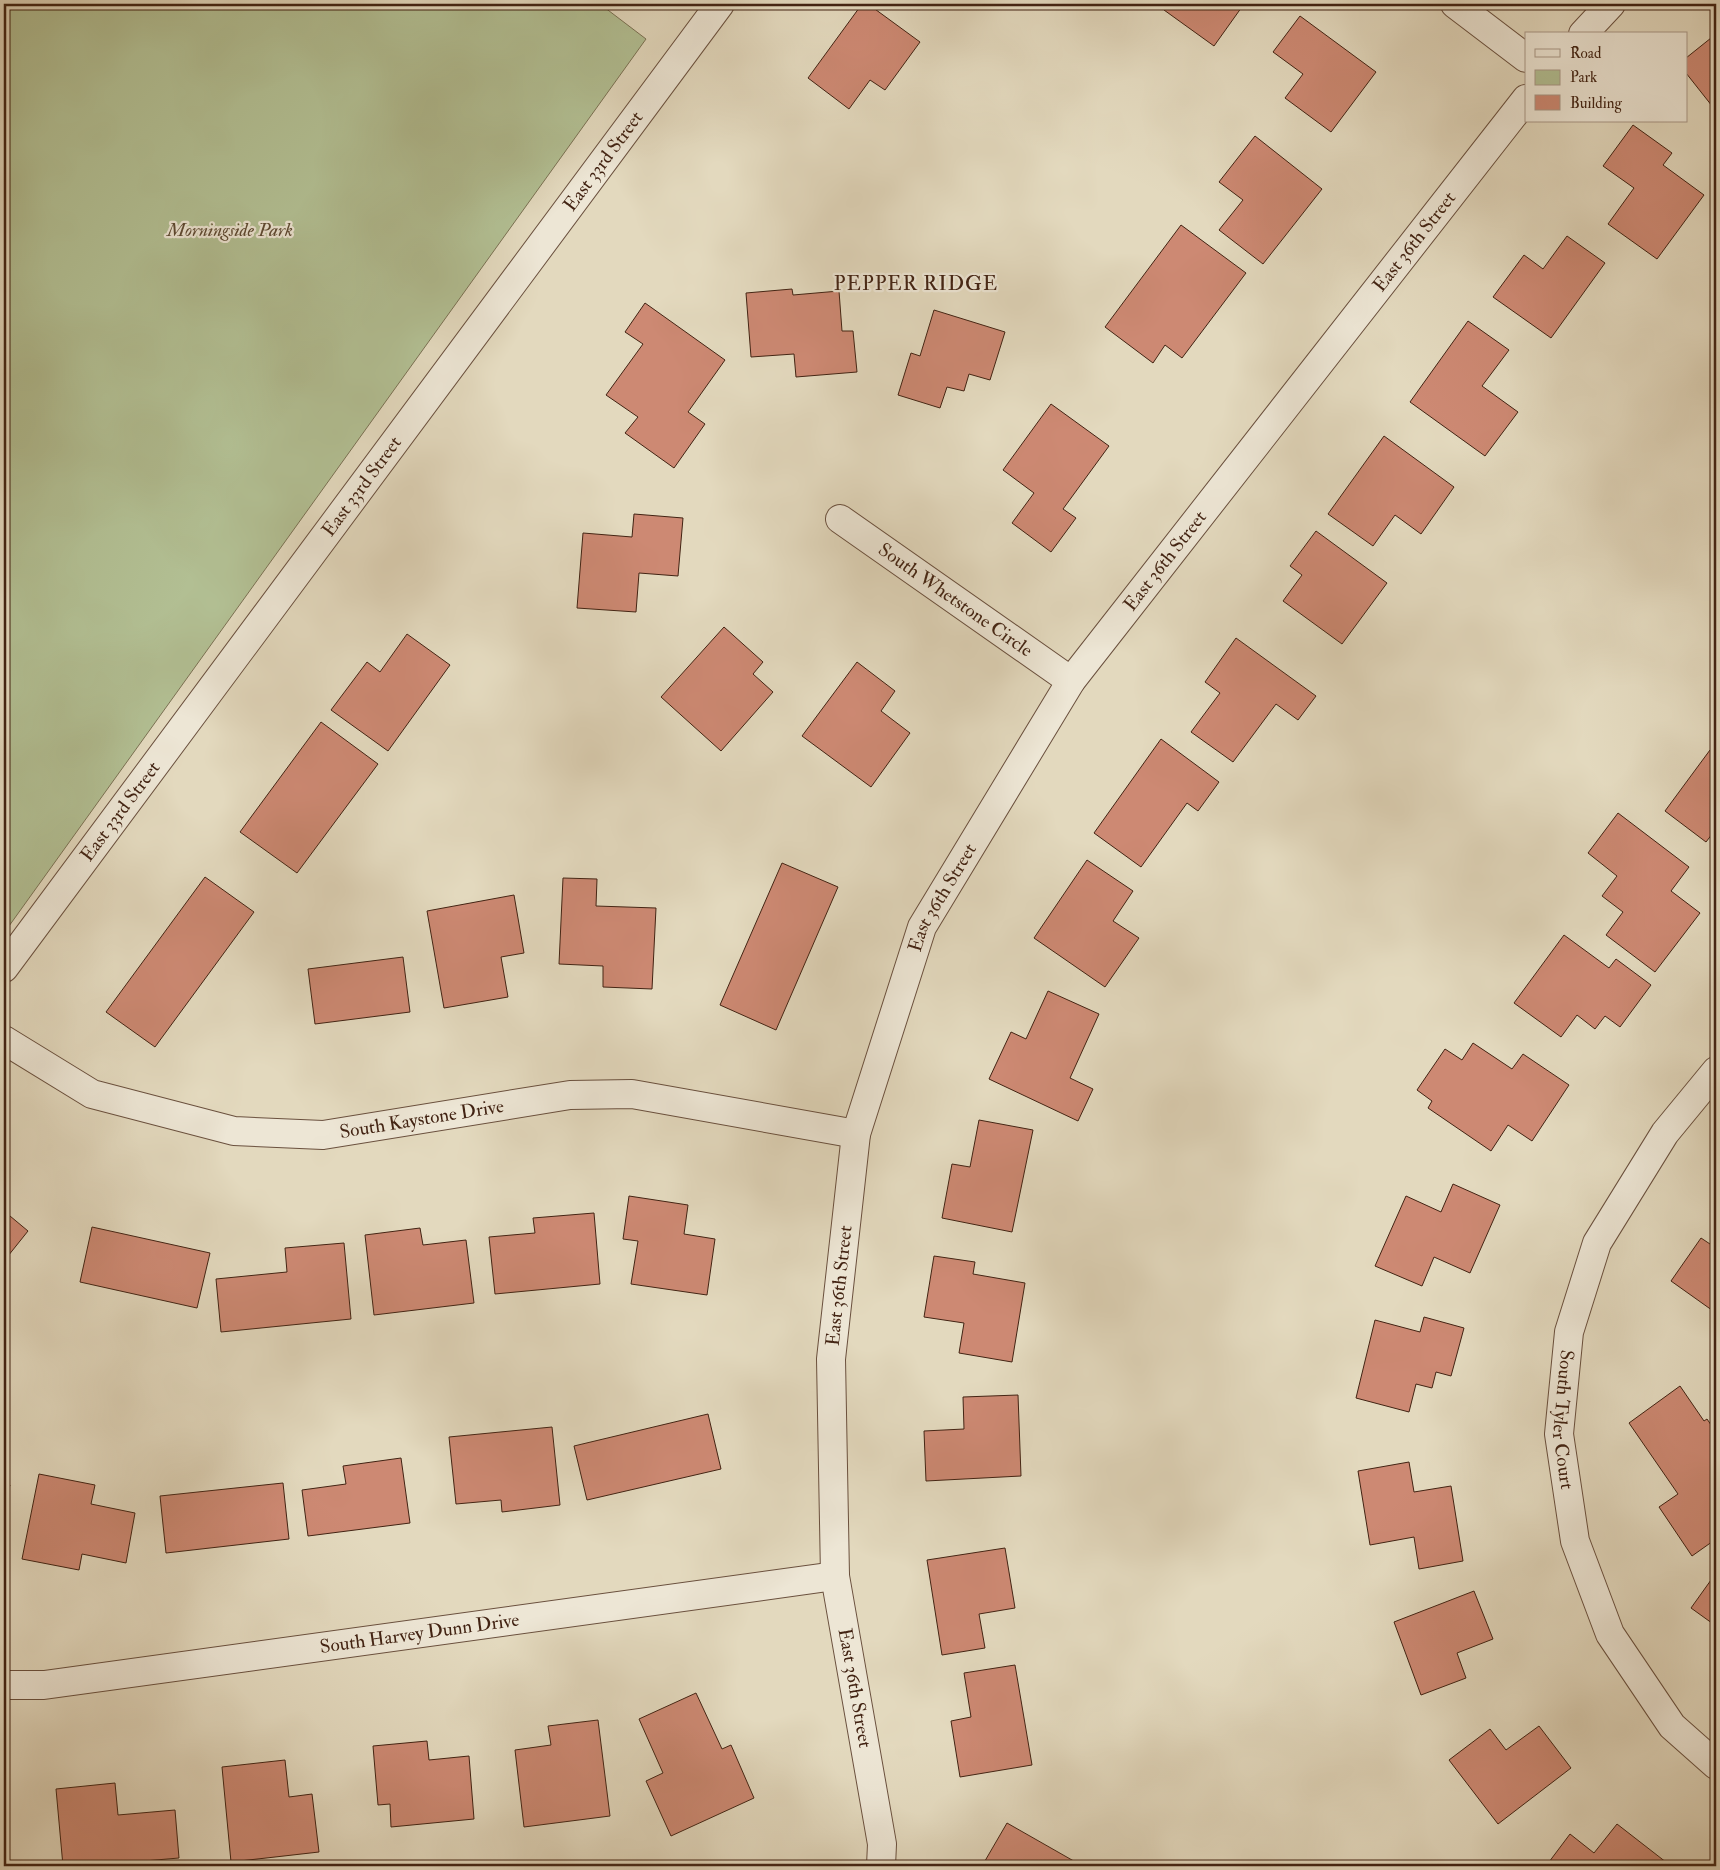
<svg xmlns="http://www.w3.org/2000/svg" width="1720" height="1870" font-family="'IM FELL Double Pica',serif">
	<style>
		.green { fill: #b2bf93; stroke: #7a7153 }
		.building { fill: #cd8973; stroke: #422313 }
		.lines { fill: none; stroke-linecap: round; stroke-linejoin: round }
		.minor-casing { stroke: #6a503e; stroke-width: 30 }
		.minor { stroke: #ede6d5; stroke-width: 28 }
		.labels { text-anchor: middle; dominant-baseline: central; stroke-width: 4.5; stroke-linejoin: round; paint-order: stroke }
		.street-label { font-size: 19px; fill: #422313; stroke: #ede6d5 }
		.park-label { font-size: 19px; font-style: italic; fill: #5e4a33; stroke: #ede6d5 }
		.neighbourhood-label { font-size: 20px; letter-spacing: 1px; fill: #422313; stroke: #ede6d5 }
	</style>
	<rect width="100%" height="100%" fill="#e3d9be"/>
	<filter id="stains"><feTurbulence type="fractalNoise" baseFrequency=".004" numOctaves="4"/><feColorMatrix values="0 0 0 0 .2 0 0 0 0 .09 0 0 0 0 .02 0 0 0 .5 -.17"/></filter>
	<radialGradient id="worn" r=".72"><stop offset=".6" stop-color="#630" stop-opacity="0"/><stop offset="1" stop-color="#630" stop-opacity=".3"/></radialGradient>
	<path class="green" d="M4,4H600L646,39L4,933Z"/>
	<g class="building">
		<path d="M862,4H868L920,42L885,90L870,80L849,109L808,78Z"/>
		<path d="M1169,4H1244L1214,46L1164,10Z"/>
		<path d="M1300,16L1376,72L1331,132L1285,98L1303,74L1273,52Z"/>
		<path d="M1716,34V111L1686,73V58Z"/>
		<path d="M1633,125L1672,153L1663,165L1704,195L1657,259L1608,224L1634,188L1603,166Z"/>
		<path d="M1255,136L1322,189L1263,264L1219,230L1243,200L1219,182Z"/>
		<path d="M1181,225L1246,273L1182,358L1165,345L1153,363L1105,327Z"/>
		<path d="M1567,236L1605,263L1551,338L1493,297L1524,255L1543,269Z"/>
		<path d="M792,289L793,295L839,291L842,331H853L857,372L796,377L794,354L751,357L746,293Z"/>
		<path d="M645,303L725,360L688,412L705,424L674,468L625,433L638,417L606,395L643,344L625,332Z"/>
		<path d="M934,310L1005,332L990,380L969,374L964,391L947,387L940,408L898,395L911,353L920,356Z"/>
		<path d="M1468,321L1509,350L1482,386L1518,412L1485,456L1410,402Z"/>
		<path d="M1051,404L1109,446L1063,509L1076,518L1051,552L1012,523L1034,493L1003,470Z"/>
		<path d="M1384,436L1454,487L1421,534L1395,515L1373,546L1328,514Z"/>
		<path d="M634,514L683,518L678,576L639,573L636,612L577,608L583,533L632,537Z"/>
		<path d="M1316,531L1387,583L1342,644L1283,601L1302,575L1290,566Z"/>
		<path d="M724,627L763,662L753,674L773,692L721,751L661,697Z"/>
		<path d="M407,634L450,665L388,751L331,710L367,662L380,672Z"/>
		<path d="M1236,638L1316,696L1298,720L1276,704L1233,762L1191,732L1220,693L1205,682Z"/>
		<path d="M857,662L895,691L881,711L910,733L871,787L802,736Z"/>
		<path d="M321,722L378,764L297,873L240,832Z"/>
		<path d="M1161,739L1219,782L1198,811L1187,803L1141,867L1094,833Z"/>
		<path d="M1710,750L1716,755V829L1706,842L1665,811Z"/>
		<path d="M1618,813L1689,867L1671,891L1700,913L1655,972L1606,935L1623,912L1602,896L1617,876L1588,853Z"/>
		<path d="M1087,860L1133,891L1113,921L1139,938L1105,987L1034,938Z"/>
		<path d="M782,863L838,887L776,1030L720,1005Z"/>
		<path d="M205,877L254,912L155,1047L106,1012Z"/>
		<path d="M563,878L597,879L596,906L656,908L652,989L603,987V966L559,964Z"/>
		<path d="M514,895L524,953L501,957L508,997L444,1008L427,911Z"/>
		<path d="M1564,935L1609,968L1616,959L1651,985L1620,1027L1605,1016L1595,1029L1577,1015L1561,1037L1514,1003Z"/>
		<path d="M403,957L410,1012L315,1024L308,969Z"/>
		<path d="M1048,991L1099,1014L1070,1078L1093,1089L1078,1121L989,1079L1011,1032L1026,1039Z"/>
		<path d="M1473,1043L1512,1069L1523,1054L1569,1085L1532,1141L1508,1125L1491,1151L1428,1108L1432,1101L1417,1090L1445,1049L1462,1060Z"/>
		<path d="M979,1120L1033,1130L1012,1232L942,1218L952,1164L970,1167Z"/>
		<path d="M1453,1184L1500,1205L1470,1273L1434,1257L1422,1286L1375,1266L1406,1196L1441,1212Z"/>
		<path d="M629,1196L688,1205L684,1234L715,1239L707,1295L631,1284L638,1241L623,1239Z"/>
		<path d="M4,1211L28,1231L4,1261Z"/>
		<path d="M594,1213L600,1284L495,1294L489,1237L535,1233L533,1218Z"/>
		<path d="M92,1227L210,1253L197,1308L80,1282Z"/>
		<path d="M420,1228L423,1245L466,1240L474,1303L374,1315L365,1235Z"/>
		<path d="M1701,1238L1716,1248V1313L1671,1281Z"/>
		<path d="M344,1243L351,1319L221,1332L216,1279L287,1272L285,1248Z"/>
		<path d="M934,1256L975,1262L973,1274L1025,1283L1012,1362L959,1353L964,1323L924,1317Z"/>
		<path d="M1424,1317L1464,1328L1451,1376L1436,1372L1432,1388L1416,1384L1409,1412L1356,1398L1375,1320L1420,1332Z"/>
		<path d="M1680,1386L1704,1421L1707,1419L1716,1432V1539L1692,1556L1659,1507L1678,1494L1629,1423Z"/>
		<path d="M1018,1395L1021,1476L926,1481L924,1431L964,1429L963,1397Z"/>
		<path d="M708,1414L721,1469L587,1500L574,1446Z"/>
		<path d="M552,1427L560,1505L502,1512L501,1500L456,1504L449,1437Z"/>
		<path d="M401,1458L410,1523L308,1536L302,1490L346,1484L343,1466Z"/>
		<path d="M1409,1462L1414,1492L1451,1486L1463,1561L1419,1569L1414,1537L1370,1545L1358,1471Z"/>
		<path d="M39,1474L95,1485L91,1504L135,1513L126,1563L82,1554L79,1570L22,1559Z"/>
		<path d="M4,1483L10,1485L4,1504Z"/>
		<path d="M283,1483L289,1539L166,1553L160,1496Z"/>
		<path d="M1005,1548L1015,1608L979,1614L985,1648L942,1655L927,1560Z"/>
		<path d="M1716,1573V1626L1691,1608Z"/>
		<path d="M1474,1591L1493,1639L1457,1653L1466,1678L1421,1695L1394,1622Z"/>
		<path d="M1015,1665L1032,1765L960,1777L951,1721L971,1717L964,1673Z"/>
		<path d="M696,1693L722,1749L731,1745L754,1798L671,1836L646,1781L663,1773L639,1719Z"/>
		<path d="M598,1720L610,1816L524,1827L515,1750L551,1745L548,1726Z"/>
		<path d="M1539,1726L1571,1768L1498,1824L1449,1760L1490,1729L1506,1750Z"/>
		<path d="M427,1741L429,1760L469,1756L474,1819L391,1827L390,1804L378,1805L373,1746Z"/>
		<path d="M285,1760L289,1797L312,1794L319,1852L231,1862L222,1767Z"/>
		<path d="M115,1783L118,1815L175,1810L179,1858L121,1863L122,1866H63L56,1789Z"/>
		<path d="M1007,1823L1079,1864L1078,1866H982Z"/>
		<path d="M1617,1824L1671,1866H1546L1570,1834L1594,1853Z"/>
	</g>
	<g class="lines">
		<g class="minor-casing">
			<g id="minor">
				<path d="M1455,4L1526,58"/>
				<path d="M1583,34L1611,4"/>
				<path id="s1" d="M840,519L1071,681"/>
				<path id="s2" d="M4,968L720,4"/>
				<path id="s3" d="M4,1040L92,1094L234,1131L323,1135L570,1095L632,1094L856,1134"/>
				<path id="s4" d="M1716,1071L1665,1133L1597,1243L1569,1332L1559,1434L1575,1541L1610,1634L1672,1726L1716,1765"/>
				<path id="s5" d="M4,1685H44L835,1576"/>
				<path id="s6" d="M881,1866L882,1844L835,1576L831,1359L856,1134L922,927L1071,681L1526,99"/>
			</g>
		</g>
		<use href="#minor" class="minor"/>
	</g>
	<g class="labels">
		<g class="street-label">
			<text stroke="none"><textPath href="#s2" startOffset="1005">East 33rd Street</textPath></text>
			<text stroke="none"><textPath href="#s6" startOffset="1800">East 36th Street</textPath></text>
			<text stroke="none"><textPath href="#s2" startOffset="600">East 33rd Street</textPath></text>
			<text stroke="none"><textPath href="#s6" startOffset="1395">East 36th Street</textPath></text>
			<text stroke="none"><textPath href="#s1" startOffset="141">South Whetstone Circle</textPath></text>
			<text stroke="none"><textPath href="#s2" startOffset="195">East 33rd Street</textPath></text>
			<text stroke="none"><textPath href="#s6" startOffset="990">East 36th Street</textPath></text>
			<text stroke="none"><textPath href="#s3" startOffset="439">South Kaystone Drive</textPath></text>
			<text stroke="none"><textPath href="#s6" startOffset="585">East 36th Street</textPath></text>
			<text stroke="none"><textPath href="#s4" startOffset="391">South Tyler Court</textPath></text>
			<text stroke="none"><textPath href="#s5" startOffset="419">South Harvey Dunn Drive</textPath></text>
			<text transform="translate(855 1688) rotate(80)">East 36th Street</text>
		</g>
		<g class="park-label">
			<text x="230" y="230">Morningside Park</text>
		</g>
		<g class="neighbourhood-label">
			<text x="916" y="283">PEPPER RIDGE</text>
		</g>
	</g>
	<rect width="1720" height="1870" fill="none" stroke="#e3d9be" stroke-width="20"/>
	<rect x="5" y="5" width="1710" height="1860" fill="none" stroke="#422313" stroke-width="2.5"/>
	<rect x="10" y="10" width="1700" height="1850" fill="none" stroke="#422313"/>
	<rect x="1525" y="32" width="162" height="90" fill="#ede6d5" stroke="#a99887"/>
	<rect x="1535" y="49" width="25" height="8" fill="#ede6d5" stroke="#a99887"/>
	<text x="1570" y="58" font-size="15" fill="#422313">Road</text>
	<rect x="1535" y="70" width="25" height="15" fill="#b2bf93" stroke="#a99887"/>
	<text x="1570" y="82" font-size="15" fill="#422313">Park</text>
	<rect x="1535" y="95" width="25" height="15" fill="#cd8973" stroke="#a99887"/>
	<text x="1570" y="108" font-size="15" fill="#422313">Building</text>
	<rect width="100%" height="100%" filter="url(#stains)"/>
	<rect width="100%" height="100%" fill="url(#worn)"/>
</svg>
